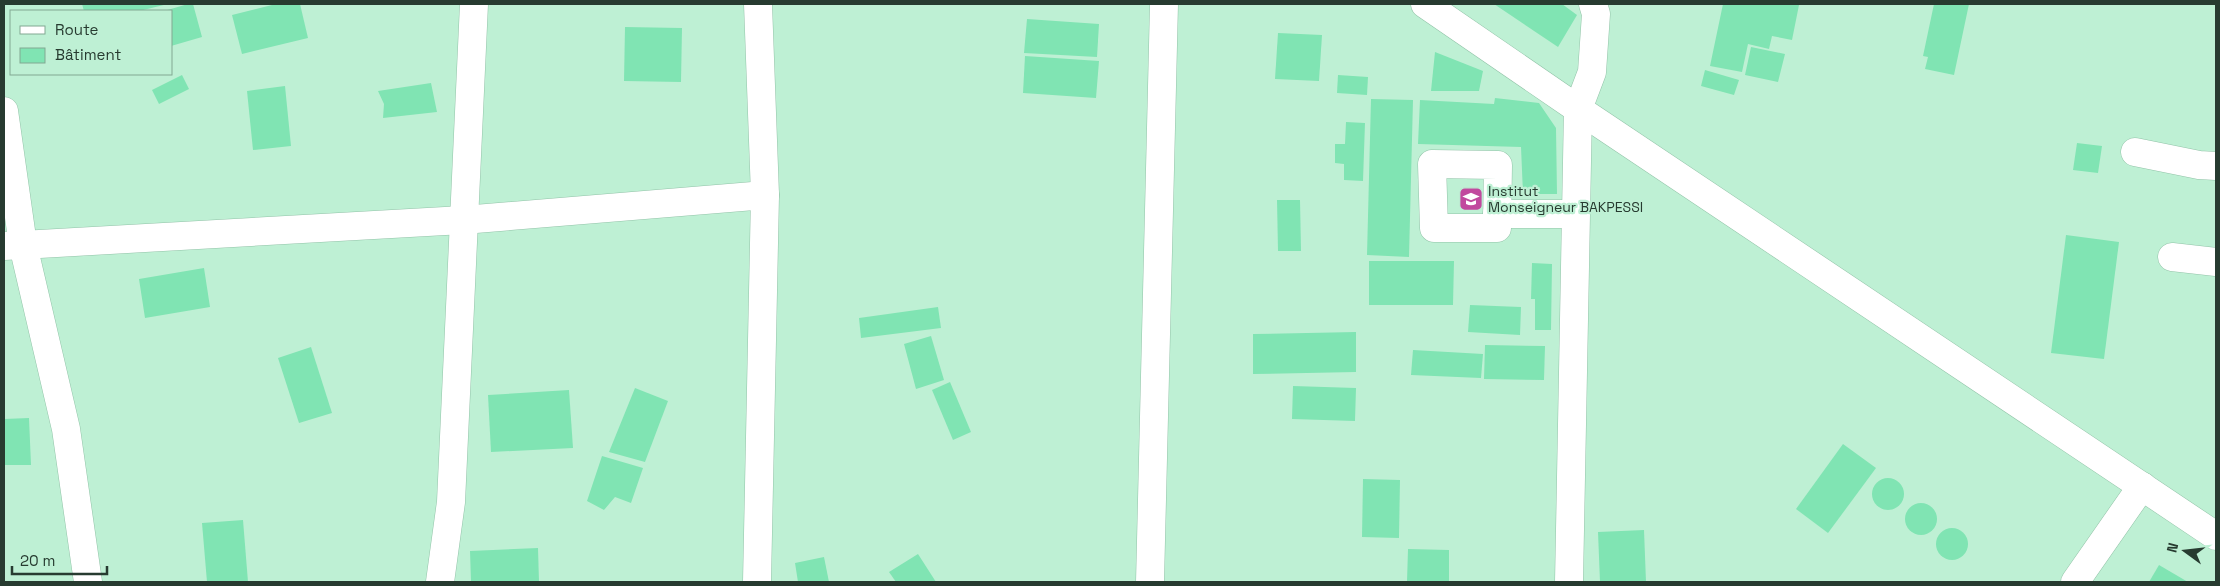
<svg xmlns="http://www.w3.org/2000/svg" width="2220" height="586" font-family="'Space Grotesk',sans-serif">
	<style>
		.building { fill: #80e4b3 }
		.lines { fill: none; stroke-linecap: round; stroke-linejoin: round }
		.minor-casing { stroke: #92c3a8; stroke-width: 29 }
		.minor { stroke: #fff; stroke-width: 28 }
		.labels { text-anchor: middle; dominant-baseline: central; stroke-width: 4.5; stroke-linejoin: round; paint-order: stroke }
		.poi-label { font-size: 14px; fill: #273b30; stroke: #bef0d4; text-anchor: start }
	</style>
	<rect width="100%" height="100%" fill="#bef0d4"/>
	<g class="building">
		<path d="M82,4H168L139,11H84Z"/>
		<path d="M188,4H193L202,37L171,46V11H164Z"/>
		<path d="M276,4H300L308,38L242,54L232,15Z"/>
		<path d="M1494,4H1562L1577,15L1558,47Z"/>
		<path d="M1723,4L1799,5L1792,40L1772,36L1769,49L1748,44L1742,72L1710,66Z"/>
		<path d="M1934,4H1969L1954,75L1925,69L1928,57L1923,56Z"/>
		<path d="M1027,19L1099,24L1097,57L1024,53Z"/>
		<path d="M625,27L682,28L681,82L624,81Z"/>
		<path d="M1278,33L1322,35L1319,81L1275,79Z"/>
		<path d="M1751,47L1785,54L1778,82L1745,75Z"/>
		<path d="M1435,52L1483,71L1479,91H1431Z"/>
		<path d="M1025,56L1099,61L1096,98L1023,93Z"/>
		<path d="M1705,70L1739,80L1734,95L1701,86Z"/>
		<path d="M182,75L189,89L159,104L152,90Z"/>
		<path d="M1338,75L1368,77L1367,95L1337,93Z"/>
		<path d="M431,83L437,112L383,118L384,104L378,91Z"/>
		<path d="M285,86L291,146L253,150L247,91Z"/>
		<path d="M1495,98L1539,103L1556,128L1557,194H1523L1521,147L1418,144L1420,100L1494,104Z"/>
		<path d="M1371,99L1413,100L1409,257L1367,255Z"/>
		<path d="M1346,122L1365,123L1363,181L1344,180V164L1335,163V144H1345Z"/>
		<path d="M2077,143L2102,146L2098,173L2073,170Z"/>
		<path d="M1277,200H1300L1301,251H1278Z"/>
		<path d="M2066,235L2119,242L2104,359L2051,353Z"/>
		<path d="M1369,261H1454L1453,305H1369Z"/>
		<path d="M1532,263L1552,264L1551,330H1535V299H1531Z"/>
		<path d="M204,268L210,307L145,318L139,279Z"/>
		<path d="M1470,305L1521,307L1520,335L1468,332Z"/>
		<path d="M938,307L941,328L861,338L859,318Z"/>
		<path d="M1356,332V372L1253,374V334Z"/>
		<path d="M931,336L944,380L916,389L904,344Z"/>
		<path d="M1485,345L1545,346L1544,380L1484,379Z"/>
		<path d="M311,347L332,413L299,423L278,358Z"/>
		<path d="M1413,350L1483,354L1481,378L1411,375Z"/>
		<path d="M950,382L971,432L953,440L932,390Z"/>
		<path d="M1293,386L1356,388L1355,421L1292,419Z"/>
		<path d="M635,388L668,401L645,462L609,452Z"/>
		<path d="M569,390L573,448L491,452L488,395Z"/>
		<path d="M29,418L31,465H4V419Z"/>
		<path d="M1843,444L1876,468L1828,533L1796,509Z"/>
		<path d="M602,456L643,468L631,503L615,497L604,510L587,501Z"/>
		<circle cx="1888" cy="494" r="16"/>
		<path d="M1363,479L1400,480L1399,538L1362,537Z"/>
		<circle cx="1921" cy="519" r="16"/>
		<path d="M243,520L248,582H207L202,523Z"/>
		<circle cx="1952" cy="544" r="16"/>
		<path d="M1644,530L1646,582H1600L1598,532Z"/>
		<path d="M538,548L539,582H471L470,551Z"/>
		<path d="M1408,549L1449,550V582H1407Z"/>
		<path d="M918,554L936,582H896L889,572Z"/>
		<path d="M824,557L829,582H798L795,563Z"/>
		<path d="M2159,565L2188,582H2149Z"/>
	</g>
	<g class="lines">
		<g class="minor-casing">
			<g id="minor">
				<path d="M1425,4L1578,109L2216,536"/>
				<path d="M4,111L23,245L66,429L88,582"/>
				<path d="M2135,152L2199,165L2216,166"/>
				<path d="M1432,164L1498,165L1497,228H1434Z"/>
				<path d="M1497,214H1575"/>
				<path d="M4,246L463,220L765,195"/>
				<path d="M2172,257L2216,262"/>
				<path d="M440,582L451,502L474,4"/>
				<path d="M757,582L765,195L758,4"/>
				<path d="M1150,582L1164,4"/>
				<path d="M1569,582L1578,109L1592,72L1596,14L1593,4"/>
				<path d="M2075,582L2142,486"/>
			</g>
		</g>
		<use href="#minor" class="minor"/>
	</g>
	<defs>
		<g id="university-square" transform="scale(1.25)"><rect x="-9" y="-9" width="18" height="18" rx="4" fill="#c1499e" stroke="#bef0d4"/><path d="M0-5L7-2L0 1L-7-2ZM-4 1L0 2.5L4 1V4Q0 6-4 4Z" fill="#fff"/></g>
	</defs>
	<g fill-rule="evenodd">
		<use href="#university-square" x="1471" y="199"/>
	</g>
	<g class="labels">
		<g class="poi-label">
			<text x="1488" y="191">Institut<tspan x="1488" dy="16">Monseigneur BAKPESSI</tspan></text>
		</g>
	</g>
	<rect width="2220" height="586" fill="none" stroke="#273b30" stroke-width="10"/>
	<rect x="10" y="10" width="162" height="65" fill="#bef0d4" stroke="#82a892"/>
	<rect x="20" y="26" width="25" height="8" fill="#ffffff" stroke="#82a892"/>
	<text x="55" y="35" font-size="15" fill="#273b30">Route</text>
	<rect x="20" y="48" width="25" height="15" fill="#80e4b3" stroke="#82a892"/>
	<text x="55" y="60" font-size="15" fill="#273b30">Bâtiment</text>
	<g transform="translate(2185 551) rotate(285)" stroke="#bef0d4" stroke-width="4" paint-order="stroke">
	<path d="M0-4L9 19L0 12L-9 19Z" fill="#273b30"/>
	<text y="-8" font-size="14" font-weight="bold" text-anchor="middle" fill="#273b30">N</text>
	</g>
	<path d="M12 566v8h95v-8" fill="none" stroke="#273b30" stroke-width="2.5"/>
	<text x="20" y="566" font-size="15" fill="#273b30" stroke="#bef0d4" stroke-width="4" paint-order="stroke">20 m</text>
</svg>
